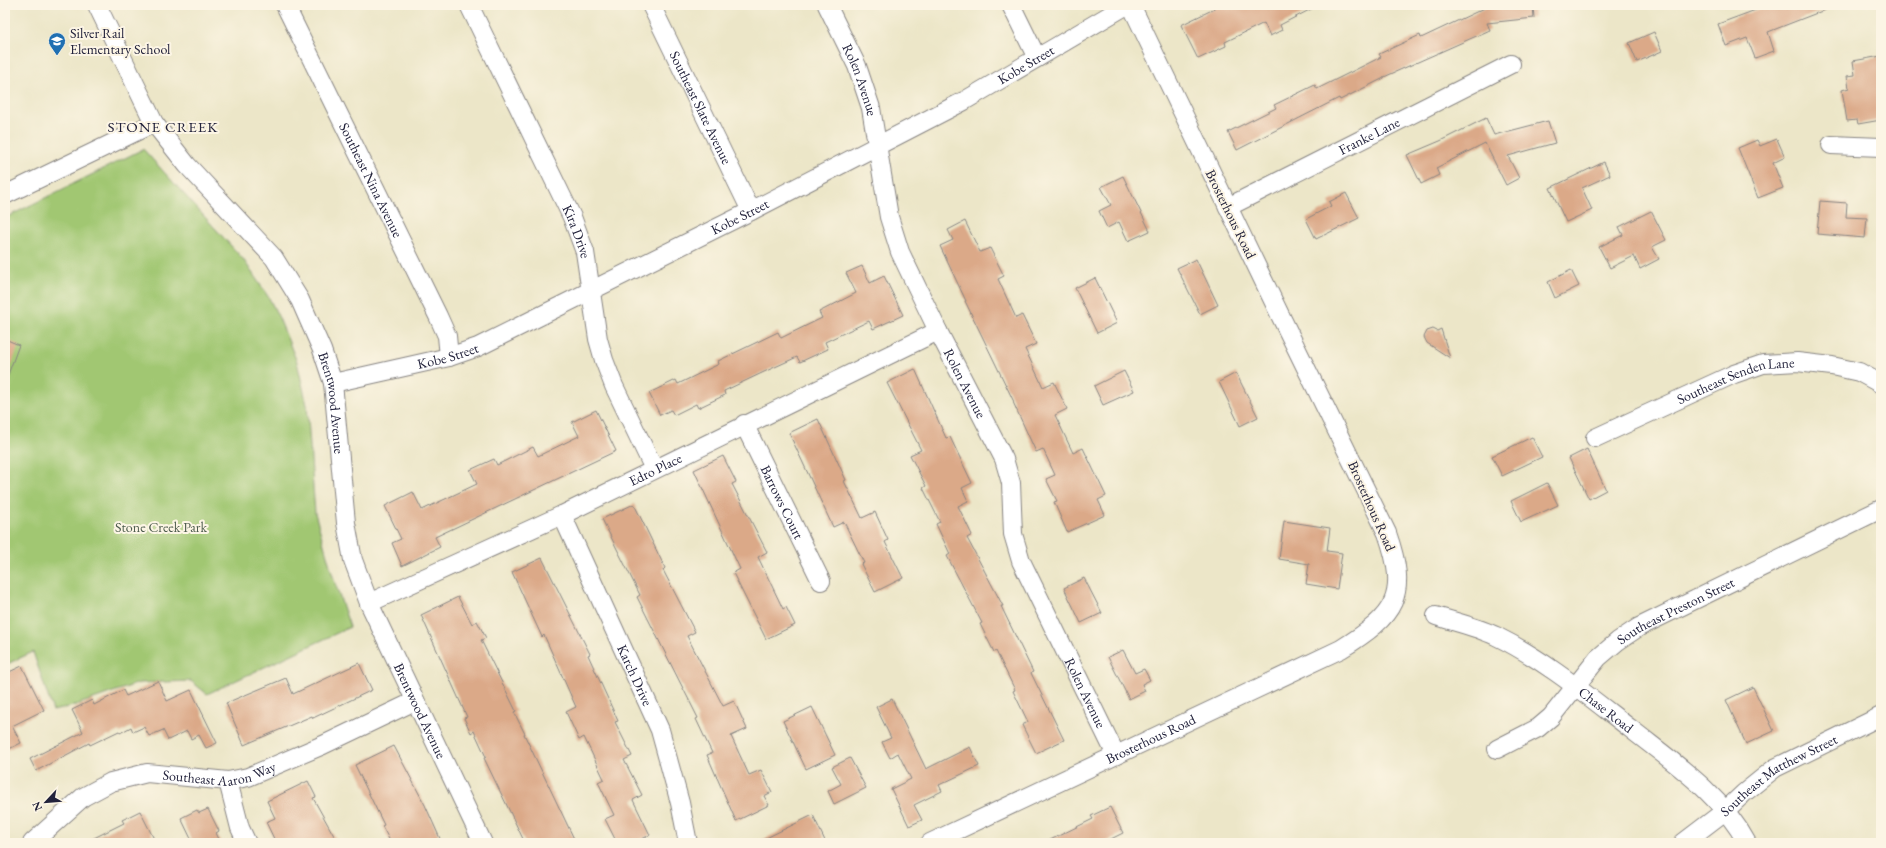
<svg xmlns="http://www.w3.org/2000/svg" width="1886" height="848" font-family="'EB Garamond',serif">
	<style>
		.park { fill: #a1c772; stroke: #627456 }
		.building { fill: #dba988 }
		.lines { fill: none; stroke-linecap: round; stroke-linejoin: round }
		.minor-casing { stroke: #878482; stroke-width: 20 }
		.minor { stroke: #fff; stroke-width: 18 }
		.labels { text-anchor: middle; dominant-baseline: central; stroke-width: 4; stroke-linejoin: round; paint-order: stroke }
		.poi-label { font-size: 14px; fill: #22223b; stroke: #fcf5e5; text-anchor: start }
		.street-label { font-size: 14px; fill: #22223b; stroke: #fcf5e5 }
		.park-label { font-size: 14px; fill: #4e5c4e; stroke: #fcf5e5 }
		.neighbourhood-label { font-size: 15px; letter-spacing: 1px; fill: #22223b; stroke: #fcf5e5 }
	</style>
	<rect width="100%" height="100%" fill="#fcf5e5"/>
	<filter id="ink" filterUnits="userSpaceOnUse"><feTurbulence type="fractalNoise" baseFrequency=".025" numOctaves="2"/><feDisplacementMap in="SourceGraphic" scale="8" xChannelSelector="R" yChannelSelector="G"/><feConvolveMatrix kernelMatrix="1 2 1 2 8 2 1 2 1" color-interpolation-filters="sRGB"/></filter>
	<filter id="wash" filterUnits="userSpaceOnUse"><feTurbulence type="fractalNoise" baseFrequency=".012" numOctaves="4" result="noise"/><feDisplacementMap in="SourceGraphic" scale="16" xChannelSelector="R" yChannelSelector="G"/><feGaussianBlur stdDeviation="0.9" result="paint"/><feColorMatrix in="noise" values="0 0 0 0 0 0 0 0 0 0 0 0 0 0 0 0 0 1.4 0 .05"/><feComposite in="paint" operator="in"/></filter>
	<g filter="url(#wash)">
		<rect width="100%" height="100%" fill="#ece6c8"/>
		<path class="park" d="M143,149L243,259L269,298L279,318L297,362L307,405L315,513L334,580L350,627L207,694L191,681L139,683L73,706L53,711L33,652L5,665V218Z"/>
		<g id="blocks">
			<g class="building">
				<path d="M1212,5H1319L1280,25L1282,30L1270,36L1264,23L1225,42L1226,46L1198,59L1181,25L1214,9Z"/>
				<path d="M1491,5H1533L1534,18L1487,23L1490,30L1384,77V78L1340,100L1339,98L1237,150L1228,132L1276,108L1274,105L1315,85L1317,89L1381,57L1379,54L1420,35L1421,38Z"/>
				<path d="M1769,5H1834L1835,6L1768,32L1774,51L1755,58L1747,38L1726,46L1718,24Z"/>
				<path d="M1654,32L1662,51L1637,62L1629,43Z"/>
				<path d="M1881,56V120L1858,124L1857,120L1847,121L1842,90L1849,88L1847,76L1855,75L1853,61Z"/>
				<path d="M1486,118L1494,135L1548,121L1555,143L1508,156L1519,178L1506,185L1485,143L1436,168L1439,175L1421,184L1407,155L1440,141Z"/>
				<path d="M1777,139L1785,157L1773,163L1783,188L1758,198L1738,148L1757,140L1760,146Z"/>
				<path d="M1604,162L1610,175L1582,188L1592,210L1566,222L1550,188Z"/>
				<path d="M1123,176L1150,231L1128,241L1119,222L1107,228L1099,211L1111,205L1101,187Z"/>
				<path d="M1346,193L1359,218L1316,239L1306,219L1331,206L1329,202Z"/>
				<path d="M1820,201L1847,203L1846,217L1867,218L1865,238L1817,234Z"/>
				<path d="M1651,211L1666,240L1652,247L1659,259L1640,269L1634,256L1610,268L1599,247L1623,235L1619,227Z"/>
				<path d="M965,221L980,252L990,248L1004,276L998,279L1016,318L1022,315L1036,344L1025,349L1043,387L1054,382L1067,409L1055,415L1073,453L1083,448L1106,496L1098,500L1105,515L1067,532L1054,502L1057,501L1046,479L1055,475L1043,449L1036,452L1013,402H1014L965,301H966L940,246L953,240L948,230Z"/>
				<path d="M1196,259L1218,305L1200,314L1177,268Z"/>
				<path d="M862,266L870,283L884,276L903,315L873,329L869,321L825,342L828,349L800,362L797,357L764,372L724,391L725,395L698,408L696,404L674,415L671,410L660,415L649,393L676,380L678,384L719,364L718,361L778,332L781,338L822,318L819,312L856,293L846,273Z"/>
				<path d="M1571,270L1579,286L1555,298L1548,282Z"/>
				<path d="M1095,278L1117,323L1097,333L1075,288Z"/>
				<path d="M1433,329L1437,331L1441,329L1450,358L1427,343L1424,337L1427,331Z"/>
				<path d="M5,339L19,345L6,380L5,379Z"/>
				<path d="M915,369L946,438L950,437L972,483L962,488L968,501L958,506L972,535L967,538L1003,606H1001L1033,672L1031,673L1064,740L1036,753L1022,725L1028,722L1013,691L1015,690L996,651L994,652L980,624L982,623L947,556L950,554L936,524L940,522L923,488L926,486L910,455L921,450L887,383Z"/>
				<path d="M1124,371L1134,391L1103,405L1094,386Z"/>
				<path d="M1236,373L1258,417L1240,426L1219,382Z"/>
				<path d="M596,410L616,451L435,537L440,547L402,566L392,543L401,539L385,506L413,492L422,510L477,484L470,470L494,459L497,465L533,447L538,456L579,436L572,422Z"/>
				<path d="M818,419L846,480L844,481L862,518L875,512L888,540L885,542L903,578L875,592L861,564L864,563L844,522L833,527L789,433Z"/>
				<path d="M1532,437L1542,457L1502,476L1492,456Z"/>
				<path d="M1587,449L1606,490L1589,499L1569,458Z"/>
				<path d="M723,456L736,482L732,484L767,552L758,557L783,609L786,607L795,625L766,639L733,573L740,569L694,470Z"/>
				<path d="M1547,483L1558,505L1521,522L1511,501Z"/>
				<path d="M634,504L665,568L663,570L695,632L687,636L723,706L734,701L747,729L731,736L749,775L761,770L772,792L764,796L769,805L736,821L707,755L712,753L696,719L698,718L637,597L640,595L602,519Z"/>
				<path d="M1284,521L1330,528L1327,551L1342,553L1337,589L1306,584L1309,564L1279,559Z"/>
				<path d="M542,558L590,654L588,655L618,721L615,722L632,756L624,760L642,795L633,800L650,835L634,843H617L605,819L614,815L598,782L604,779L584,737L579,740L566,712L576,707L544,635L542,637L512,572Z"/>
				<path d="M1084,578L1102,613L1081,623L1064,588Z"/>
				<path d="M458,597L472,624L477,621L486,638L481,640L516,711L514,712L525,734H524L576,843H525L484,758L486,757L474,731L471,733L464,718L467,717L421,615Z"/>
				<path d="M1123,650L1135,673L1144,669L1150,680L1142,684L1145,691L1129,699L1108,657Z"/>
				<path d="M359,663L372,690L313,718L312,716L244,745L226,703L286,678L293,694Z"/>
				<path d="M22,666L44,710L12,726L21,743L5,751V674Z"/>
				<path d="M158,681L167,701L191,690L217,743L206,748L199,735L191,739L187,731L168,740L163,730L149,736L144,727L133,732L131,727L120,733L119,731L90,745L89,743L36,771L30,759L83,732L72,710L92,700L94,705L123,690L126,696Z"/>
				<path d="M1753,687L1774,731L1746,744L1726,700Z"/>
				<path d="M892,699L926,769L970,747L979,766L939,785L942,791L914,805L922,820L909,826L891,789L911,779L898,753L890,758L882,742L891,738L876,707Z"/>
				<path d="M812,707L835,755L806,769L783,721Z"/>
				<path d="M394,746L425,805L442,843H391L382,826L384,825L355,765Z"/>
				<path d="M850,758L866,788L834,804L828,791L841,784L832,767Z"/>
				<path d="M308,781L316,797L313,798L338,843H276L266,822L275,818L267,801Z"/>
				<path d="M1110,807L1123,833L1103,843H1044L1093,819L1091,816Z"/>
				<path d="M208,809L219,831L216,833L221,843H193L181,818L197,810L199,813Z"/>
				<path d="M140,811L156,843H84L124,823L122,820Z"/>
				<path d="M813,815L826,843H756Z"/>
			</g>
		</g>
	</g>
	<g filter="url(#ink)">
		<use href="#blocks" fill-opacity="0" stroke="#878482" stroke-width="1"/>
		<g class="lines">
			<g class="minor-casing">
				<g id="minor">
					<path id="s1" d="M97,5L154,123L187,165L274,258L300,300L322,350L333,383L346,523L353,560L369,603L483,843"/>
					<path id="s2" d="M285,5L438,316L447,336L449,357"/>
					<path id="s3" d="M469,5L572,217L585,252L598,339L604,360L614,386L654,469"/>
					<path id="s4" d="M651,5L751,211"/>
					<path id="s5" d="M827,5L857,66L871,108L889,217L900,252L938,331L1004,459L1011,483L1013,534L1021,561L1116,755"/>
					<path d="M1011,5L1037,58"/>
					<path d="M1831,145L1881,147"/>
					<path d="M5,195L154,123"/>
					<path id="s6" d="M1228,207L1511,64"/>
					<path id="s7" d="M333,383L449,357L478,347L751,211L964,101L1127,5"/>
					<path id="s8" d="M744,424L821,581"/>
					<path id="s9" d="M1595,438L1734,374L1763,364L1797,362L1832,366L1859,372L1881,384"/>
					<path id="s10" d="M562,515L660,730L680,803L688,843"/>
					<path id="s11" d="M369,603L562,515L938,331"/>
					<path id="s12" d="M1436,616C1455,622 1477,627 1496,636C1545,660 1588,696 1631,729C1674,763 1721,794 1747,843"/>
					<path id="s13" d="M1497,749L1538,728L1551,717L1598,658L1618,641L1639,627L1881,509"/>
					<path d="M228,781L240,828L247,843"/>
					<path id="s14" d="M32,843L83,797L111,782L147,773L228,781L248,777L323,745L415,701"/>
					<path id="s15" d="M930,843L1341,649C1396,615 1409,596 1387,533L1281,317L1131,5"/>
					<path id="s16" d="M1683,843L1725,811L1744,793L1775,768L1881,716"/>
				</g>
			</g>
			<use href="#minor" class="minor"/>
		</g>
	</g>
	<defs>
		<g id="school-pin" transform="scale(0.9)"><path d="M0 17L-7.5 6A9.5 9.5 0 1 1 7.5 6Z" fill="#1f6fb2" stroke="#fcf5e5"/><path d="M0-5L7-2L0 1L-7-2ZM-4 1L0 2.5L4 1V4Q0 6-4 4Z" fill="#fff"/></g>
	</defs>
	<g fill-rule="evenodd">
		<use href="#school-pin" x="57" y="41"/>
	</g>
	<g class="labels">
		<g class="poi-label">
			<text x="70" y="33">Silver Rail<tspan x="70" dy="16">Elementary School</tspan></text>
		</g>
		<g class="street-label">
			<text stroke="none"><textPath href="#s7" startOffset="766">Kobe Street</textPath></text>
			<text stroke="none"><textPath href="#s5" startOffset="82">Rolen Avenue</textPath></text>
			<text stroke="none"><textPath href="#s4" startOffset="114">Southeast Slate Avenue</textPath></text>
			<text stroke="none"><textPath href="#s6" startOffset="158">Franke Lane</textPath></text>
			<text stroke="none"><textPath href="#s2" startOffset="195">Southeast Nina Avenue</textPath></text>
			<text transform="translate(1231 214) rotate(64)">Brosterhous Road</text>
			<text stroke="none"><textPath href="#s7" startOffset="442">Kobe Street</textPath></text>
			<text stroke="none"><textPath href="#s3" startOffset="251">Kira Drive</textPath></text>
			<text stroke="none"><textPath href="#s7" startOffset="118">Kobe Street</textPath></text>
			<text stroke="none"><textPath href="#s5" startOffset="406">Rolen Avenue</textPath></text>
			<text stroke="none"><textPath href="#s9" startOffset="153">Southeast Senden Lane</textPath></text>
			<text stroke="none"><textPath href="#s1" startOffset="470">Brentwood Avenue</textPath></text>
			<text stroke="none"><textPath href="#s11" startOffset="316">Edro Place</textPath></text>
			<text stroke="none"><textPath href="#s8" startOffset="87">Barrows Court</textPath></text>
			<text transform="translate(1372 506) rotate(66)">Brosterhous Road</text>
			<text stroke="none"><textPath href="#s13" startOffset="230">Southeast Preston Street</textPath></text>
			<text stroke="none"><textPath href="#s10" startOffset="176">Karch Drive</textPath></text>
			<text stroke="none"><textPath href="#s5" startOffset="742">Rolen Avenue</textPath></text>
			<text stroke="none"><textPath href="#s12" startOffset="196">Chase Road</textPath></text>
			<text stroke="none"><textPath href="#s1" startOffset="794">Brentwood Avenue</textPath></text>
			<text stroke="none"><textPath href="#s15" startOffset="244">Brosterhous Road</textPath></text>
			<text stroke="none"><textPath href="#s14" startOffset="211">Southeast Aaron Way</textPath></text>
			<text stroke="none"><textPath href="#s16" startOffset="118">Southeast Matthew Street</textPath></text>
		</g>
		<g class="park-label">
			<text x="161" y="527">Stone Creek Park</text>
		</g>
		<g class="neighbourhood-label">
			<text x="163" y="126">STONE CREEK</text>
		</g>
	</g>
	<rect width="1886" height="848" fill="none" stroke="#fcf5e5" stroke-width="20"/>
	<g transform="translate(46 802) rotate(244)" stroke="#fcf5e5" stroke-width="3" paint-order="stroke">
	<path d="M0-3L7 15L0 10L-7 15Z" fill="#22223b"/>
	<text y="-6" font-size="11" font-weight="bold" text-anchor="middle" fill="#22223b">N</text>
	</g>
</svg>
